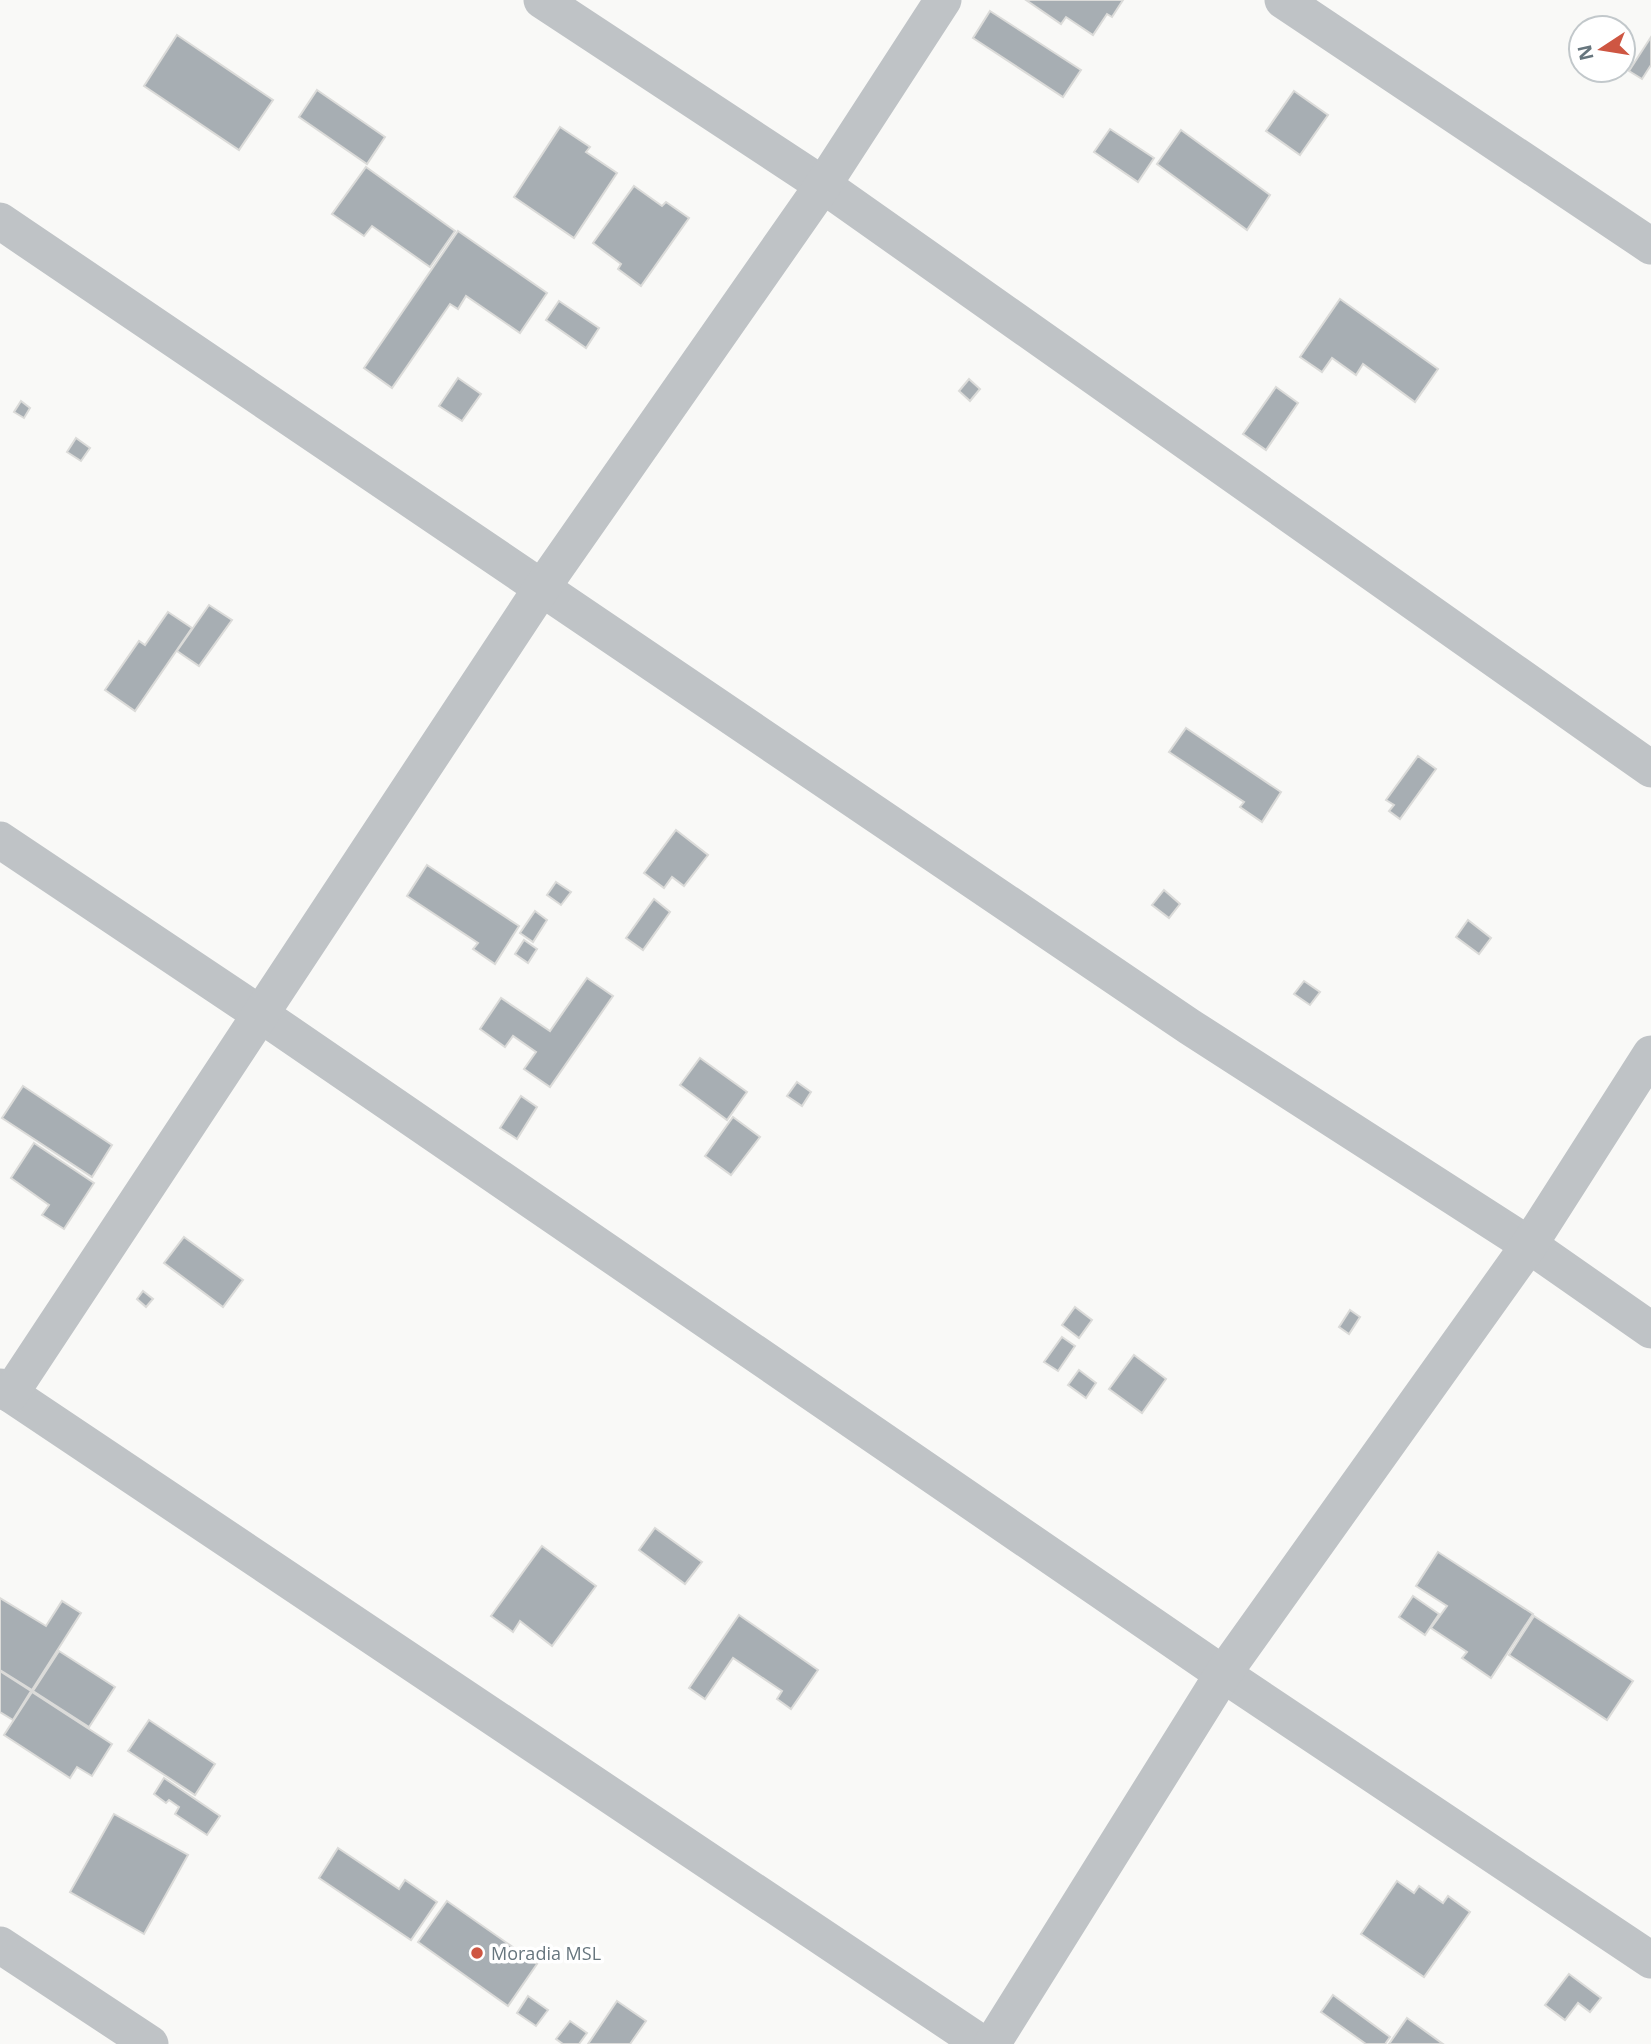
<svg xmlns="http://www.w3.org/2000/svg" width="1651" height="2044" font-family="'Open Sans',sans-serif">
	<style>
		.building { fill: #a7aeb3; stroke: #dbdbd9; stroke-width: 2 }
		.lines { fill: none; stroke-linecap: round; stroke-linejoin: round }
		.minor { stroke: #bfc3c6; stroke-width: 37 }
		.poi-dot { fill: #ce5642; stroke: #fff; stroke-width: 2.5 }
		.labels { text-anchor: middle; dominant-baseline: central; stroke-width: 7; stroke-linejoin: round; paint-order: stroke }
		.poi-label { font-size: 18px; fill: #67767e; stroke: #fff; text-anchor: start }
	</style>
	<rect width="100%" height="100%" fill="#f9f9f7"/>
	<g class="building">
		<path d="M1026,0H1123L1112,17L1107,14L1093,35L1066,17L1061,24Z"/>
		<path d="M990,11L1081,70L1063,97L973,38Z"/>
		<path d="M177,35L273,100L239,150L144,86Z"/>
		<path d="M1651,37V65L1642,79L1629,71Z"/>
		<path d="M317,90L385,137L367,164L299,117Z"/>
		<path d="M1294,91L1328,115L1300,155L1266,131Z"/>
		<path d="M560,127L590,147L586,152L617,173L574,238L514,197Z"/>
		<path d="M1110,129L1154,158L1138,182L1094,152Z"/>
		<path d="M1181,130L1270,195L1247,230L1157,164Z"/>
		<path d="M366,167L455,231L430,267L372,226L364,236L332,214Z"/>
		<path d="M634,186L662,206L666,202L689,218L641,286L618,269L621,264L593,243Z"/>
		<path d="M458,231L547,293L520,333L466,296L458,309L450,304L392,388L364,368Z"/>
		<path d="M1340,299L1438,369L1415,402L1363,364L1356,375L1332,358L1322,372L1300,357Z"/>
		<path d="M559,301L599,328L586,348L546,320Z"/>
		<path d="M458,378L481,394L462,421L439,406Z"/>
		<path d="M969,379L980,389L970,401L959,391Z"/>
		<path d="M1276,387L1298,403L1266,450L1243,434Z"/>
		<path d="M21,401L30,408L24,418L14,412Z"/>
		<path d="M76,438L90,448L81,461L67,452Z"/>
		<path d="M209,605L232,620L199,666L177,651Z"/>
		<path d="M168,612L192,628L135,711L105,690L139,641L145,645Z"/>
		<path d="M1186,728L1281,792L1262,822L1240,807L1244,802L1169,752Z"/>
		<path d="M1418,756L1436,769L1400,819L1389,811L1394,805L1386,800Z"/>
		<path d="M676,830L708,855L684,886L672,877L664,888L644,873Z"/>
		<path d="M427,865L519,926L495,964L473,949L478,943L407,896Z"/>
		<path d="M556,882L571,892L561,905L547,895Z"/>
		<path d="M1164,890L1180,904L1169,918L1152,905Z"/>
		<path d="M654,899L670,912L643,950L626,938Z"/>
		<path d="M535,911L547,920L533,942L520,933Z"/>
		<path d="M1468,920L1491,938L1479,954L1456,937Z"/>
		<path d="M524,940L537,949L528,963L515,954Z"/>
		<path d="M587,978L613,996L550,1087L524,1069L536,1052L513,1036L505,1047L480,1029L501,998L550,1031Z"/>
		<path d="M1304,981L1320,992L1310,1005L1294,994Z"/>
		<path d="M700,1058L747,1092L727,1120L680,1085Z"/>
		<path d="M797,1082L811,1092L802,1106L787,1096Z"/>
		<path d="M23,1086L112,1145L92,1177L2,1118Z"/>
		<path d="M521,1096L537,1107L517,1139L500,1128Z"/>
		<path d="M733,1117L760,1137L731,1175L705,1156Z"/>
		<path d="M34,1143L94,1183L64,1229L42,1215L49,1205L11,1178Z"/>
		<path d="M184,1237L243,1280L223,1307L164,1263Z"/>
		<path d="M143,1291L153,1299L146,1307L137,1299Z"/>
		<path d="M1075,1307L1092,1320L1079,1338L1062,1325Z"/>
		<path d="M1350,1310L1360,1317L1349,1334L1339,1327Z"/>
		<path d="M1062,1337L1075,1346L1058,1371L1044,1362Z"/>
		<path d="M1134,1355L1166,1379L1142,1413L1109,1389Z"/>
		<path d="M1079,1370L1096,1383L1086,1398L1068,1385Z"/>
		<path d="M655,1528L702,1562L685,1584L639,1550Z"/>
		<path d="M542,1546L596,1586L552,1646L520,1621L513,1632L491,1616Z"/>
		<path d="M1438,1552L1533,1614L1491,1678L1462,1658L1467,1652L1431,1628L1447,1606L1416,1586Z"/>
		<path d="M1413,1596L1439,1614L1425,1635L1399,1617Z"/>
		<path d="M0,1598L46,1626L62,1601L81,1613L32,1690L0,1670Z"/>
		<path d="M739,1615L818,1670L791,1709L777,1699L782,1691L733,1658L705,1699L689,1688Z"/>
		<path d="M1534,1616L1633,1681L1607,1720L1509,1655Z"/>
		<path d="M59,1651L115,1687L89,1727L33,1691Z"/>
		<path d="M0,1671L31,1691L13,1720L0,1712Z"/>
		<path d="M32,1692L112,1744L92,1776L77,1767L70,1778L4,1735Z"/>
		<path d="M149,1720L215,1764L195,1795L128,1751Z"/>
		<path d="M164,1778L220,1816L207,1835L175,1814L179,1807L169,1800L166,1803L154,1794Z"/>
		<path d="M114,1814L188,1855L144,1934L70,1892Z"/>
		<path d="M338,1848L399,1889L405,1880L437,1902L411,1940L319,1878Z"/>
		<path d="M1397,1881L1414,1893L1419,1886L1443,1903L1448,1896L1470,1912L1424,1977L1361,1934Z"/>
		<path d="M447,1901L537,1964L508,2006L418,1942Z"/>
		<path d="M1569,1974L1601,1998L1590,2012L1578,2003L1565,2020L1545,2005Z"/>
		<path d="M1333,1995L1390,2037L1385,2044H1366L1321,2012Z"/>
		<path d="M528,1996L548,2010L536,2026L517,2013Z"/>
		<path d="M617,2001L646,2021L630,2044H588Z"/>
		<path d="M1407,2018L1443,2044H1389Z"/>
		<path d="M570,2021L587,2033L579,2044H563L556,2039Z"/>
	</g>
	<g class="lines">
		<g class="minor">
			<path d="M542,0L823,185L1651,769"/>
			<path d="M1283,0L1651,246"/>
			<path d="M0,221L1190,1027L1529,1245L1651,1330"/>
			<path d="M0,840L260,1014L1223,1674L1651,1960"/>
			<path d="M0,1387L982,2044"/>
			<path d="M10,1394L541,589L823,185L943,0"/>
			<path d="M0,1945L150,2044"/>
			<path d="M992,2044L1223,1674L1529,1245L1651,1054"/>
		</g>
	</g>
	<circle class="poi-dot" cx="477" cy="1953" r="7"/>
	<g class="labels">
		<g class="poi-label">
			<text x="491" y="1953">Moradia MSL</text>
		</g>
	</g>
	<g transform="translate(1602 49) rotate(258)"><circle r="33" fill="#ffffff" stroke="#c2c8cb" stroke-width="2"/>
	<path d="M0-5L12 26L0 18L-12 26Z" fill="#ce5642"/>
	<text y="-10" font-size="19" font-weight="bold" text-anchor="middle" fill="#67767e">N</text>
	</g>
</svg>
